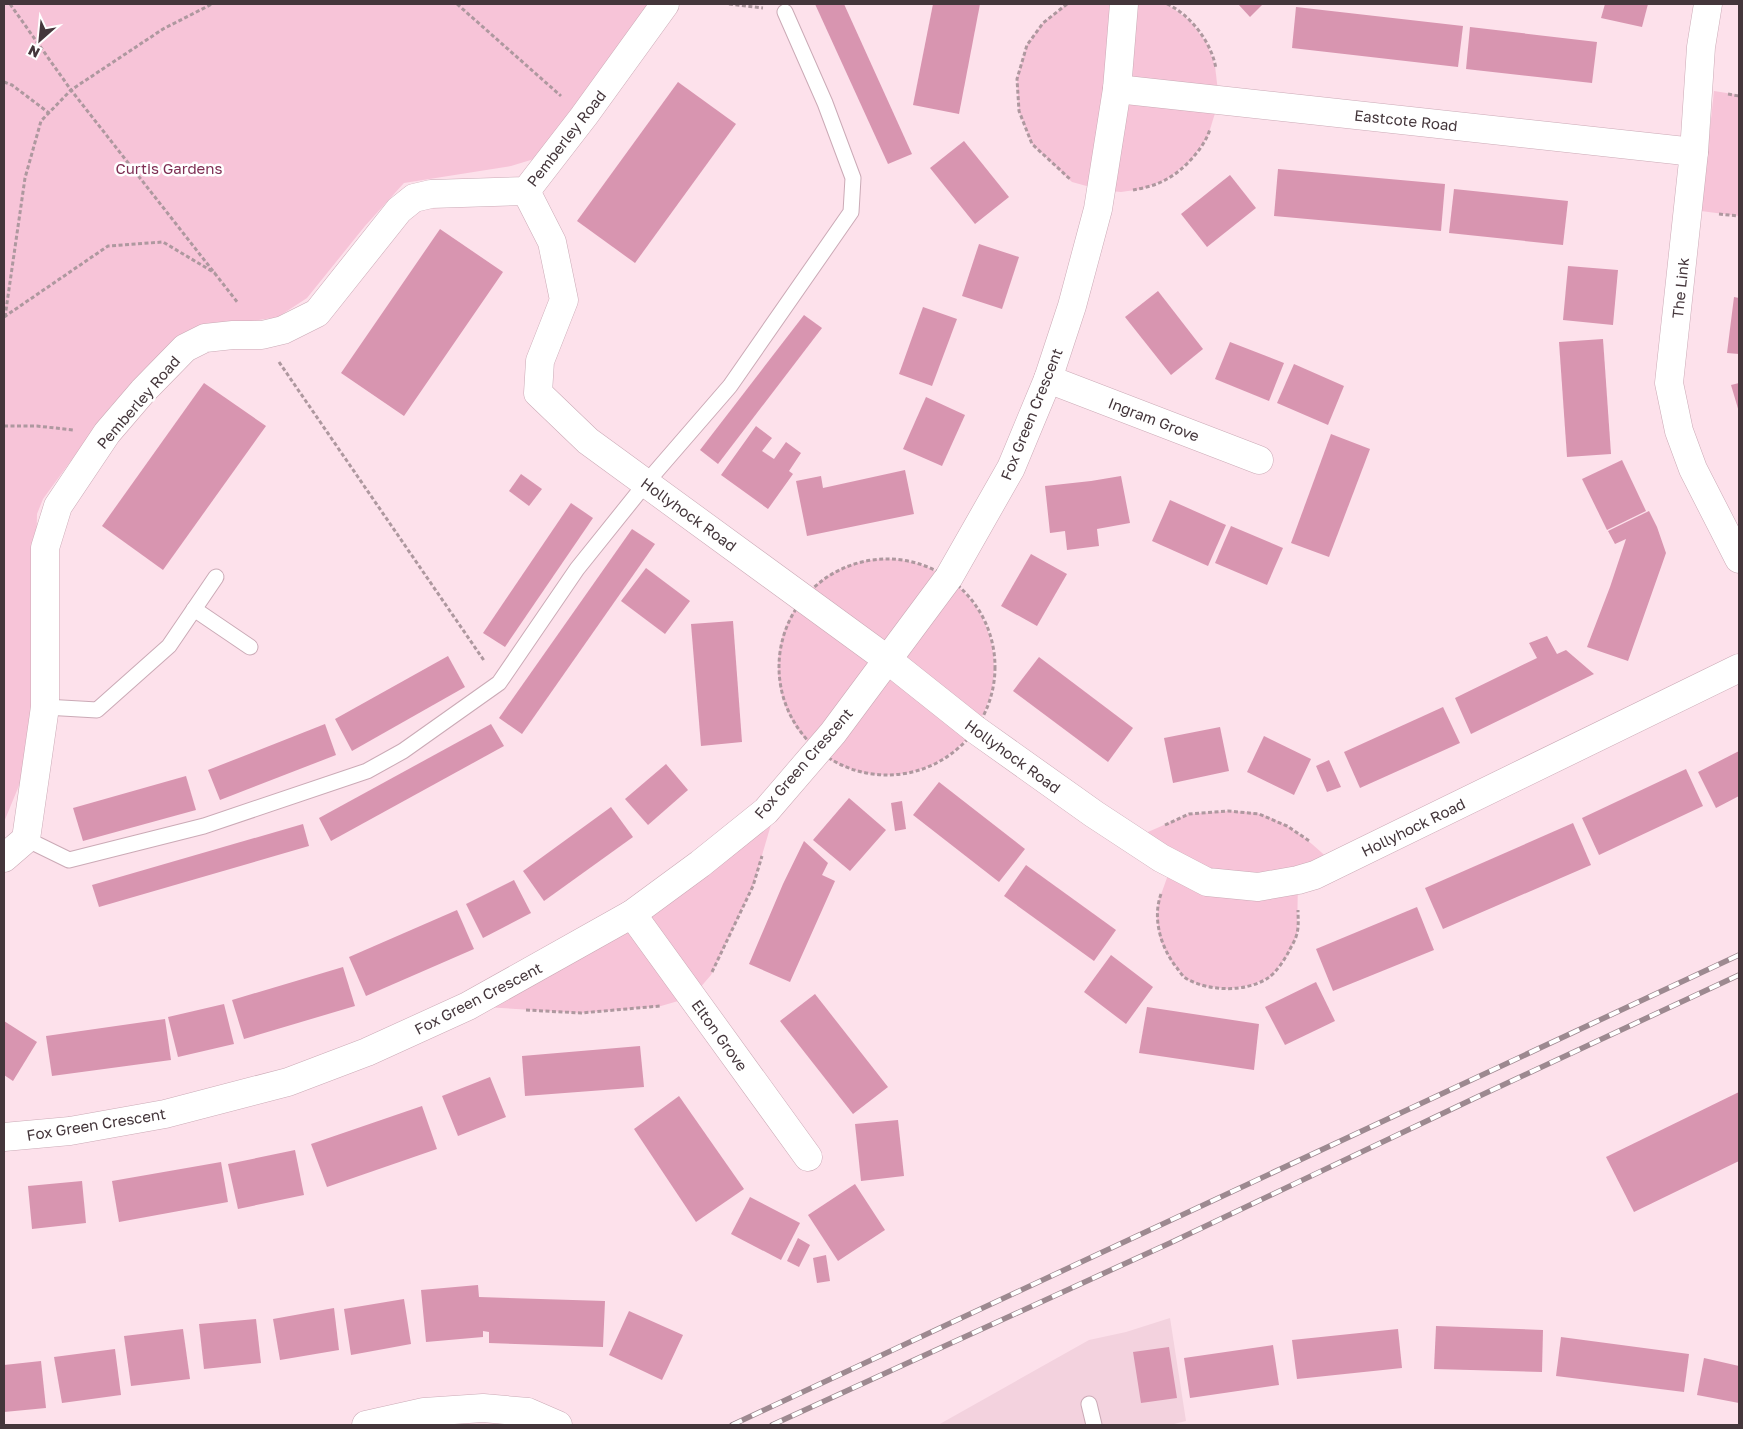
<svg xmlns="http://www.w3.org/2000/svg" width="1743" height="1429" font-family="'Golos Text',sans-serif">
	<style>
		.built { fill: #f3d2de }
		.green { fill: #f7c4d8 }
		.building { fill: #d895b0 }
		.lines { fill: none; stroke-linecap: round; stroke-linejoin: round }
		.lane-casing { stroke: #cbaab6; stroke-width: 17 }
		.street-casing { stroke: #cbaab6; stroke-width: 29 }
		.secondary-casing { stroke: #cbaab6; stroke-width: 29 }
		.path { stroke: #ae989f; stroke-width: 3; stroke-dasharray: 4 2.5; stroke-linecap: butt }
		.lane { stroke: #fff; stroke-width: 15 }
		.street { stroke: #fff; stroke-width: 28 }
		.secondary { stroke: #fff; stroke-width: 28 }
		.rail-casing { stroke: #9d8990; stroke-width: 5.5 }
		.rail { stroke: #fff; stroke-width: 4; stroke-dasharray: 11; stroke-linecap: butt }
		.labels { text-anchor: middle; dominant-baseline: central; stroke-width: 5; stroke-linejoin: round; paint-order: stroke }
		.street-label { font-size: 15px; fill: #44363b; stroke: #fff }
		.park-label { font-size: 15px; fill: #7e2f54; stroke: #fff }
	</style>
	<rect width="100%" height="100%" fill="#fde1eb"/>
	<path class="built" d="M1170,1318L1186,1421L1170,1425H938L1089,1340L1126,1332Z"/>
	<g class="green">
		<path d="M4,4H652L534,159L511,166L404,183L365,226L307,298L278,317L193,330L111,406L43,499L37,514L32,754L4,822Z"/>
		<path d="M1067,4H1167L1190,21L1207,44L1215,66L1219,100L1208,136L1191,160L1167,179L1142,189L1121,192L1101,190L1072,182L1032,144L1019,111L1017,79L1027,45L1043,23Z"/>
		<path d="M1714,91L1739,95V216L1701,211Z"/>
		<circle cx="886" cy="667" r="108"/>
		<path d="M780,794L753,886L711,975L692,997L661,1006L581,1013L468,1006L521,977Z"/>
		<path d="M1228,811C1238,812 1250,811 1260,814C1290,823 1313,844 1335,865L1298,880L1297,935L1287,956L1270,977L1251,985L1228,989L1203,986L1186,979L1171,961L1160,940L1157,917L1159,900L1172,864L1132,839L1189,814Z"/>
	</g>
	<g class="building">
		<path d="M815,4H844L912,154L888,164Z"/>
		<path d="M933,4H980L959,114L913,105Z"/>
		<path d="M1238,4H1263L1250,17Z"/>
		<path d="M1605,4H1648L1642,27L1601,18Z"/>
		<path d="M1296,7L1463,26L1458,67L1292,48Z"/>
		<path d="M1470,27L1597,42L1592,83L1466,69Z"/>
		<path d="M678,82L736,124L635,263L577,221Z"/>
		<path d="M964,141L1009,197L975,224L930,168Z"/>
		<path d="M1278,169L1445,184L1441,231L1274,216Z"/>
		<path d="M1230,175L1256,208L1207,247L1181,214Z"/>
		<path d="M1454,189L1568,201L1563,245L1449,233Z"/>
		<path d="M440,229L503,272L404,416L341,373Z"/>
		<path d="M979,244L1019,257L1002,309L962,296Z"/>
		<path d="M1568,266L1618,270L1613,325L1563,320Z"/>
		<path d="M1158,291L1203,349L1171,375L1125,317Z"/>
		<path d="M1734,297L1739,298V354L1727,353Z"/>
		<path d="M923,307L957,319L932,386L899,374Z"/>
		<path d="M804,315L822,328L718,464L700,450Z"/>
		<path d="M1603,339L1611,454L1567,457L1559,342Z"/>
		<path d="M1230,342L1284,363L1269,401L1215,379Z"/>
		<path d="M1294,364L1344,386L1328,425L1277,403Z"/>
		<path d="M204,383L266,426L163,570L102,526Z"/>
		<path d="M1739,383V412L1731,385Z"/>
		<path d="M926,397L965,415L942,466L903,449Z"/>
		<path d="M756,426L772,438L762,451L774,459L786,442L801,453L789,471L793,474L768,509L721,475Z"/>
		<path d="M1331,434L1370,449L1329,557L1291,543Z"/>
		<path d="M1622,460L1646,511L1607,530L1582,479Z"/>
		<path d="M905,470L914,514L807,536L796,481L821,476L823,488Z"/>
		<path d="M521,474L542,489L529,506L509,491Z"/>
		<path d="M1121,476L1130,523L1097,529L1099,546L1067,550L1065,531L1050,533L1045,486L1091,481Z"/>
		<path d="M1170,500L1226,525L1208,566L1152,541Z"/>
		<path d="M571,503L593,518L505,647L483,633Z"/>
		<path d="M1649,511L1657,527L1666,553L1628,661L1587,647L1610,587L1626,539L1615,544L1608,531Z"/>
		<path d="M1231,526L1283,548L1267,585L1215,563Z"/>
		<path d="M632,529L655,544L522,734L499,718Z"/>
		<path d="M1031,554L1067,574L1037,626L1001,606Z"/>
		<path d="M646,568L690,601L665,634L621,601Z"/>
		<path d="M733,621L742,742L701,746L691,624Z"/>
		<path d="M1547,636L1557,654L1566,650L1594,674L1471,734L1455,698L1537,658L1529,643Z"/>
		<path d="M448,656L465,687L352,751L335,719Z"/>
		<path d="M1039,657L1133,728L1108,762L1013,691Z"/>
		<path d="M1443,707L1460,743L1360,788L1344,752Z"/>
		<path d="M325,724L336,755L220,800L208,770Z"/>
		<path d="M491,724L504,746L331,841L319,818Z"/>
		<path d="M1220,727L1229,771L1173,783L1164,738Z"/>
		<path d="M1264,736L1311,759L1294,795L1247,772Z"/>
		<path d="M1739,751V796L1716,808L1698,772Z"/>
		<path d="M1329,760L1341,787L1327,792L1316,766Z"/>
		<path d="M666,764L688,790L648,825L625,799Z"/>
		<path d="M1686,769L1703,806L1599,855L1582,818Z"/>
		<path d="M186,776L196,810L83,841L73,808Z"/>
		<path d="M939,782L1025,849L999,882L913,815Z"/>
		<path d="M849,798L886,830L850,871L813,840Z"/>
		<path d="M902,801L906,829L895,831L891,803Z"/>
		<path d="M611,807L633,837L544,901L523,871Z"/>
		<path d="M1573,823L1591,865L1443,929L1425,888Z"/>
		<path d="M303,824L309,846L99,907L92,885Z"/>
		<path d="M804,841L828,863L822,875L835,881L790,982L749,964L783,884Z"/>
		<path d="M1026,865L1116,930L1094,961L1004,896Z"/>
		<path d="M514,880L531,913L483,938L466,904Z"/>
		<path d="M1417,907L1434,950L1333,991L1316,949Z"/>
		<path d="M457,910L474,949L366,996L349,957Z"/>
		<path d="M1111,955L1153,987L1126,1024L1084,992Z"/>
		<path d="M343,967L355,1006L244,1039L232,1000Z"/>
		<path d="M1316,982L1335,1021L1285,1045L1265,1007Z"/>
		<path d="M815,994L888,1087L853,1114L780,1021Z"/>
		<path d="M224,1004L234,1044L178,1057L168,1017Z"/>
		<path d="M1147,1007L1259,1024L1254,1070L1139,1053Z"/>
		<path d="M165,1019L171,1060L52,1076L46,1036Z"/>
		<path d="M4,1021L37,1042L13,1081L4,1075Z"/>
		<path d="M640,1046L644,1087L525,1096L522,1056Z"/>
		<path d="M490,1077L506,1117L458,1136L442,1096Z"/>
		<path d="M1739,1092V1161L1634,1212L1606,1157Z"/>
		<path d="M679,1096L744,1189L696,1222L634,1129Z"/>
		<path d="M422,1106L437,1149L327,1187L311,1144Z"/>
		<path d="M898,1120L904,1176L861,1181L855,1124Z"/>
		<path d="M295,1150L304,1195L238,1209L228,1164Z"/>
		<path d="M221,1162L228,1202L119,1222L112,1181Z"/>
		<path d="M82,1181L86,1223L32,1229L28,1186Z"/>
		<path d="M855,1184L885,1230L838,1261L808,1215Z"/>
		<path d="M750,1197L800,1223L781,1260L731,1234Z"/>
		<path d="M798,1238L810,1245L799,1267L787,1261Z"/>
		<path d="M826,1255L830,1281L817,1283L813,1258Z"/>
		<path d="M478,1285L479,1297L605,1301L603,1347L489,1343V1332L483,1331V1337L426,1342L421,1290Z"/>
		<path d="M404,1299L411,1344L351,1355L344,1309Z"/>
		<path d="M334,1308L339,1350L280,1360L273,1319Z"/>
		<path d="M629,1311L683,1335L662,1380L609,1355Z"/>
		<path d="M256,1319L261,1363L204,1369L199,1324Z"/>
		<path d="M1436,1326L1543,1330L1542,1372L1434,1369Z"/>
		<path d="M183,1329L190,1379L131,1386L124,1336Z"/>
		<path d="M1398,1329L1402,1368L1297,1379L1292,1340Z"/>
		<path d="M1561,1337L1689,1354L1684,1392L1556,1376Z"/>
		<path d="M1273,1345L1279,1385L1190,1398L1184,1358Z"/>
		<path d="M1169,1347L1177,1398L1141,1403L1133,1352Z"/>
		<path d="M115,1349L121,1395L62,1403L54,1357Z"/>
		<path d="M1704,1358L1739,1366V1403L1697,1395Z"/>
		<path d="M41,1361L46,1408L4,1412V1365Z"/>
	</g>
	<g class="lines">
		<g class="lane-casing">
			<g id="lane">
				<path d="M194,609L250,647"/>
				<path d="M45,707L97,710L169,646L216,577"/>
				<path d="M26,839L69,860L204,826L367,771L403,751L499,683L577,569L646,483L730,386L851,212L853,178L825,103L785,12"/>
				<path d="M1089,1404L1094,1425"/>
			</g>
		</g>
		<g class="street-casing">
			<g id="street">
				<path d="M1708,4L1701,47L1694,152L1669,383L1679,431L1693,469L1739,559"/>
				<path d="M1117,89L1694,152"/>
				<path d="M526,191L552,242L564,300L540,361L538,393L588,441L888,660L976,730L1094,814L1161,858L1207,882L1258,887L1298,880L1315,875L1739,668"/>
				<path d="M1048,379L1259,460"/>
				<path d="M4,858L26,839L45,707V548L58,506L107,433L143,391L185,348L205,338L233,335H262L283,330L317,313L399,210L414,198L431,194L526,191L584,116L665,4"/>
				<path d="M632,914L808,1157"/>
				<path d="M4,1137L70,1131L165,1114L288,1082L367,1052L468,1006L632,914L700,864L766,811L833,733L949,577L1011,468L1048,379L1072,306L1098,209L1117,89L1124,4"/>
			</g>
		</g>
		<g class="secondary-casing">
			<path id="secondary" d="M366,1425L424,1412L483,1408L528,1412L558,1425"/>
		</g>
		<g class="path">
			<path d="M10,4L71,90L238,303"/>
			<path d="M457,4L561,96"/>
			<path d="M729,4L763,8"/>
			<path d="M1067,4L1043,23L1027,45L1017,79L1019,111L1032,144L1071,180"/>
			<path d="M1167,4C1191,15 1212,43 1216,69"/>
			<path d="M4,82L12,85L49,113"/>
			<path d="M1728,94L1739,96"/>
			<path d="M1133,190C1144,188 1157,185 1167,179C1184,170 1205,147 1210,129"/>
			<path d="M1719,214L1739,216"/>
			<path d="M4,317L108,246L163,242L215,273"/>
			<path d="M5,317L25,178L41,121L71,90L163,29L212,4"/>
			<path d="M279,362L485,662"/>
			<path d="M4,426H37L73,430"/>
			<circle cx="887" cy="667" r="108"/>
			<path d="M1165,825L1189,814L1228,811L1259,814L1287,826L1311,842"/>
			<path d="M1161,894C1152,919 1161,948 1177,968C1180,972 1183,977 1187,979C1211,992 1246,992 1268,978C1276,973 1285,959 1289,951C1292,945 1296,939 1297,933C1299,926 1298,918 1298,910"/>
			<path d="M712,972L753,886L762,856"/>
			<path d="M526,1010L581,1013L660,1006"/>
		</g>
		<use href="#lane" class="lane"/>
		<use href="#street" class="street"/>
		<use href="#secondary" class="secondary"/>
		<g class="rail-casing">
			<g id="rail">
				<path d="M732,1425L1739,955"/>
				<path d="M772,1425L1170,1243L1473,1099L1739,975"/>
			</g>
		</g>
		<use href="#rail" class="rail"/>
	</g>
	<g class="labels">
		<g class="street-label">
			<text transform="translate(1406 120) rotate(6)">Eastcote Road</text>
			<text transform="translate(566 138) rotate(-52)">Pemberley Road</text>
			<text transform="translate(1680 288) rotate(-84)">The Link</text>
			<text transform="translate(138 402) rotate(-49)">Pemberley Road</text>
			<text transform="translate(1031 414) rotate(-68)">Fox Green Crescent</text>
			<text transform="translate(1154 419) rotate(21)">Ingram Grove</text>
			<text transform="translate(689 514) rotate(36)">Hollyhock Road</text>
			<text transform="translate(1013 756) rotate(36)">Hollyhock Road</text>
			<text transform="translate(803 763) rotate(-49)">Fox Green Crescent</text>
			<text transform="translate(1413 827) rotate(-26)">Hollyhock Road</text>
			<text transform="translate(478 998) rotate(-27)">Fox Green Crescent</text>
			<text transform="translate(720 1035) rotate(54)">Elton Grove</text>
			<text transform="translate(96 1124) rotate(-9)">Fox Green Crescent</text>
		</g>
		<g class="park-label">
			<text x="169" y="168">Curtis Gardens</text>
		</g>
	</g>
	<rect width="1743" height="1429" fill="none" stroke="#44363b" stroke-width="10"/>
	<g transform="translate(40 40) rotate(207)" stroke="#ffffff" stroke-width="4" paint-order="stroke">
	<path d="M0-4L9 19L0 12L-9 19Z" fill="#44363b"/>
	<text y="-8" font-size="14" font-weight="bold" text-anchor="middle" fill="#44363b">N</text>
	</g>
</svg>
